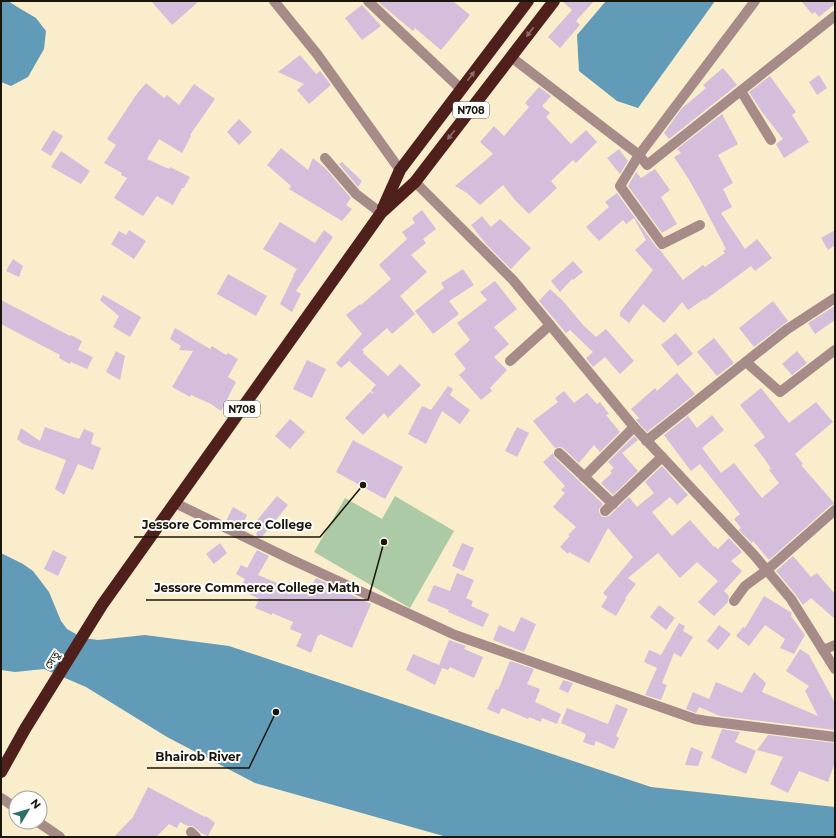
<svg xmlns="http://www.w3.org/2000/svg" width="836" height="838" font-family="Montserrat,'Noto Sans Bengali',sans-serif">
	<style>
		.green { fill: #adcaa6 }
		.water { fill: #619bb7 }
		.building { fill: #d5bedb }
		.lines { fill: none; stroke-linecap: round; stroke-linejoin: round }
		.minor { stroke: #a68b88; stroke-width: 10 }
		.highway { stroke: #4f1f1c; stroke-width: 12 }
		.oneway { fill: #8d6d6b }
		.labels { text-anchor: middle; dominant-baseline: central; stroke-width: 4; stroke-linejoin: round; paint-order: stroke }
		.shield { fill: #fff; stroke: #5f5c54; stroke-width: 1 }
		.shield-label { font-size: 10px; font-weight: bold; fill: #1a160a }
		.street-label { font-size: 11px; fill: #1a160a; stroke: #fff }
		.leader { fill: none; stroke: #1a160a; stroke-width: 1.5 }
		.callout-dot { fill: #1a160a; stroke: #fff; stroke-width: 1.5 }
		.callout-label { font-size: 12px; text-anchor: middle; font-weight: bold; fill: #1a160a; stroke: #fff; stroke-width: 4; stroke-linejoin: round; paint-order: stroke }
	</style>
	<rect width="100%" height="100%" fill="#f9edcb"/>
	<path class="green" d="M395,496L454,531L410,608L314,552L345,498L382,519Z"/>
	<g class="water">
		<path d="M1,1H8L19,8L36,18L46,31L44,49L28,77L11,86L1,82Z"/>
		<path d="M606,1H715L638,108L617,101L579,71L577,35Z"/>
		<path d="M1,553L23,564L33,571L49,592L61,621L67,629L83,638L98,640L145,635L229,646L651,787L835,807V837H447L255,783L167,737L86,687L44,669L15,672L1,670Z"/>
	</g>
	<g class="building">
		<path d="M151,1H199L172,25Z"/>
		<path d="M377,1H453L470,15L441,50L415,28L413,31Z"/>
		<path d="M562,1H594L576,21L580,25L560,48L548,37L572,10Z"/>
		<path d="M801,1H835V4L819,17L815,12L812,14Z"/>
		<path d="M362,5L381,26L362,40L345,18Z"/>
		<path d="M300,55L316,74L320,71L331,85L309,104L297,90L304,84L278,72Z"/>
		<path d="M723,68L737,85L669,139L664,133L682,108L706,88L703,85Z"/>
		<path d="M819,75L827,88L817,95L809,82Z"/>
		<path d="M770,76L796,112L792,115L809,142L784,158L776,144L783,139L762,112L749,92Z"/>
		<path d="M146,83L164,98L167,95L179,105L194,84L215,99L190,135L191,136L182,153L159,139L147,159L169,169L170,167L190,177L184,188H182L173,205L157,196L143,216L114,198L127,178L121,175L122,173L104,163L116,145L107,139L136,95Z"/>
		<path d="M539,87L551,96L542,106L550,113L546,117L571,144L586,130L597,142L576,163L573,160L551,181L557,188L529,214L515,200L503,185L480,205L467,193L455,186L493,154L480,142L494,126L504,136L529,107L525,103Z"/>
		<path d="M722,114L738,144L718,155L733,183L723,189L732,207L721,213L745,249L757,239L772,258L755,271L751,266L705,300L704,299L688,310L682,302L664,323L643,304L629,323L620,316V312L653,270L635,250L646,240L634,218L626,224L623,220L599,241L586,227L609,207L605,202L617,193L657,248L660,250L683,280L703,265L705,267L725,253L723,251L726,249L701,201L688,178L674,157L681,153L677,149Z"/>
		<path d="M239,119L252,132L239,145L227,132Z"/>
		<path d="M53,130L63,136L51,156L41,150Z"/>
		<path d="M281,148L308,170L313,158L326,169L351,198L346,205L352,209L342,221L289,189L291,186L267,165Z"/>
		<path d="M619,149L628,161L620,174L607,158Z"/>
		<path d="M61,151L90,171L81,184L51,167Z"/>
		<path d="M342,162L362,181L358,187L339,164Z"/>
		<path d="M655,169L670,190L661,197L677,224L662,233L628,186L636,172L641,178Z"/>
		<path d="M422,210L436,229L423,239L426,243L411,255L427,272L400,296L415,314L392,334L387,328L362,350L364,351L363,353L388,376L400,364L421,385L388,418L384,413L363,435L345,418L370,392L374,394L371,390L376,385L349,361L341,368L336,363L362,334L346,315L360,304L361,305L391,279L379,265L407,239L402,232L415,223L412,218Z"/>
		<path d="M482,216L491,227L500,219L531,248L511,269L486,244L471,225Z"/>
		<path d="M280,222L315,243L324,230L333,237L296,291L301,294L292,312L280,304L294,275H293L297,269L263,249Z"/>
		<path d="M129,230L146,241L134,259L111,244L119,231L126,235Z"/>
		<path d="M835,230V245L828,250L821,238Z"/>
		<path d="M13,259L23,266L19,277L6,271Z"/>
		<path d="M573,261L583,272L573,280L572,279L560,292L551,281Z"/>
		<path d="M463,269L474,285L449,301L459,314L433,334L415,311L444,288L441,283Z"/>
		<path d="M228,274L267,296L256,316L217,294Z"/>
		<path d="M495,281L517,309L494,327L509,344L494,357L507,370L490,388L492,391L481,400L459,375L466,369L454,354L470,340L457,323L487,300L480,292Z"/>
		<path d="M550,289L563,301L583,325L596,337L606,329L634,361L620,374L605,357L593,367L586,358L593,352L570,330L566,333L539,301Z"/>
		<path d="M103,295L141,317L130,337L113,327L119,316L100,300Z"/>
		<path d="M1,300L70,336L71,335L82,341L78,350L93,357L87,369L71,362L70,364L59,358L60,355L1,324Z"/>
		<path d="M773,301L788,321L754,347L739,328Z"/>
		<path d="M835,306V320L815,334L808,323Z"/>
		<path d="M175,328L210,349L212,346L226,355L228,353L238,359L228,377L236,382L221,411L211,404L191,395L190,397L172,387L193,351L179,350L181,346L170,339Z"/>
		<path d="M676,333L693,354L678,366L661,345Z"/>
		<path d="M714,338L734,363L717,376L697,352Z"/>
		<path d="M116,351L125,356L120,380L106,372Z"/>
		<path d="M797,351L807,363L792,375L782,364Z"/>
		<path d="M307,360L326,369L312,398L293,389Z"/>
		<path d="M677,373L695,394L647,432L636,420L639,418L631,409L655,388L657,391Z"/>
		<path d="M448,386L453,389L450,395L470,410L460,424L442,411L426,444L408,434L422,406L431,410Z"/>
		<path d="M761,388L789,423L816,402L833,422L795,454L803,464L801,465L835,504L831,505L769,560L753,541L752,543L739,530L741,528L734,519L740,514L700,464L691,471L664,435L688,416L697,428L712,415L724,430L702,448L721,473L734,463L762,498L779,483L769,470L771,469L766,461L754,445L765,437L740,405Z"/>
		<path d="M564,391L574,403L587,393L597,404L600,402L609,414L606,415L620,432L600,452L594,445L579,463L563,448L560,447L555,448L533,421L558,402L555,398Z"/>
		<path d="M290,419L305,432L290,449L275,436Z"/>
		<path d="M45,427L79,439L84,429L94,433L91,444L101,448L93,470L78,464L64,495L55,489L66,460L23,444L17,439L21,428L40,441Z"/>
		<path d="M517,427L529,433L517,457L505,451Z"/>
		<path d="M634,436L638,440L622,453L638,471L613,495L601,483L612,473L610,471L614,468L608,462Z"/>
		<path d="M353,440L403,467L385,499L336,472Z"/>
		<path d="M553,453L555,458L603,504L599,509V512L601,516L604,517L609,516L629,497L637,507L654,493L645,482L662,466L688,495L677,505L670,497L652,512L672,536L690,520L714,547L715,546L718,549L729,538L742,552L731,561L742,571L724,591L729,596L728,602L714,616L698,602L718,581L697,562L680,578L658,553L628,578L636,584L625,598L626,599L616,616L601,607L608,596L607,597L603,593L633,557L608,528L589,563L569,552L568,554L560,547L570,536L568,535L576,527L553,507L565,493L561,490L565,486L543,462Z"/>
		<path d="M277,496L288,505L261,538L256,535L260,525L257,528L254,524Z"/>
		<path d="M233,507L247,515L241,528L226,521Z"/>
		<path d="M220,543L227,553L214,564L206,554Z"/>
		<path d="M462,543L474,548L464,571L452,566Z"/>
		<path d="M53,550L67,557L58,576L44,569Z"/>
		<path d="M257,550L269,556L258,575L287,587L289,582L309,591L316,578L371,604L352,648L320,634L319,636L318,635L311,653L296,646L302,634L290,629L293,622L272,613V615L255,608L259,599L240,589L245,579L236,574L241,565L247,568Z"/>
		<path d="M793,556L811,577L817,573L835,594V619L811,598L803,605L796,595L776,571Z"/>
		<path d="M457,573L474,580L466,598L473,601L471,606L489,614L483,627L448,612L449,610L427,601L434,585L450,591Z"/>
		<path d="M764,596L792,613L791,616L805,635L794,654L780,648L785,639L765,625L749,646L736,636L743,627L745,628Z"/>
		<path d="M659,605L675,618L666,630L650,617Z"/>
		<path d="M521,617L536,624L524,652L493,640L499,625L514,632Z"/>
		<path d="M679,623L685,626L683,631L693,637L681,657L674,653L662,683L667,685L661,700L645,695L657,668L644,662L649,650L661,655Z"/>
		<path d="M719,625L731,634L718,650L707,641Z"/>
		<path d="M449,640L466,646L464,649L483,657L474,678L450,667L448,670L442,668L435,685L406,670L413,654L439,665Z"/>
		<path d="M800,649L809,655L835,703V730L720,716L699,707L696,713L686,709L693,692L709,699L716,682L742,693L754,672L766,683L762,692L818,716L805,691L809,686L786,671Z"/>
		<path d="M510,661L534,669L527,684L540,689L535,702L561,714L557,724L542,718L541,722L529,717L528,719L502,708L499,714L487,709L496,689L498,690Z"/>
		<path d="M563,680L573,683L568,693L559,689Z"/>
		<path d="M616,704L628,709L616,736L619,738L614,749L596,741L594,746L583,742L586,734L561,723L567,708L608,724Z"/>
		<path d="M722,729L740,732L735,742L756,751L746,774L711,758Z"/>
		<path d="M768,735L835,743V762L828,782L799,771L788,793L770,784L783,757L757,750Z"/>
		<path d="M691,747L703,752L698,766L685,765Z"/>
		<path d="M148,787L205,817L206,816L215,823L208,836L201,833L193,826H188L180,822L177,828L169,824L156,837H114L133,817Z"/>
	</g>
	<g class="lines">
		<g class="minor">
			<path d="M274,1L317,54L400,170"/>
			<path d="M368,1L461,89"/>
			<path d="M511,57L639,155L647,165L835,16"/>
			<path d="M741,91L771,140"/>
			<path d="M325,158L356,194L381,213"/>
			<path d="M415,182L513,280L634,427L754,555L791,599L835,669"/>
			<path d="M700,225L662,244L620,186L639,155L755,1"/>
			<path d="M510,361L550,325"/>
			<path d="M746,362L780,392L835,350"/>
			<path d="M646,441L786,330L835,298"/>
			<path d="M559,453L613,504"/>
			<path d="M584,477L634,427"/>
			<path d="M175,503L288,558L455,635L695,719L707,721L835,737"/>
			<path d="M605,511L662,457"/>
			<path d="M734,601L745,586L767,570L835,510"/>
			<path d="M823,650L835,645"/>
			<path d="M1,798L16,808"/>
			<path d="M38,822L60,837"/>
			<path d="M191,832L196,837"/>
		</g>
		<g class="highway">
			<path d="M383,208L400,170L528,1"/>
			<path d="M1,772L25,729L102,605L381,213L415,182L554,1"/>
		</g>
	</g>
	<defs><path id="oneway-solid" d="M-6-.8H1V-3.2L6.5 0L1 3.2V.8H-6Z"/></defs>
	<g class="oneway">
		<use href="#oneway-solid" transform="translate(530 32) rotate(127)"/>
		<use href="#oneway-solid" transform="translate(471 76) rotate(-53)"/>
		<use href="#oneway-solid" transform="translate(451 135) rotate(128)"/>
	</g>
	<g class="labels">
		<g class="shield">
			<rect x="453" y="102" width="36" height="16" rx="3"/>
			<rect x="224" y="401" width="36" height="16" rx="3"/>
		</g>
		<g class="shield-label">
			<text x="471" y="110">N708</text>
			<text x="242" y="409">N708</text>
		</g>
		<g class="street-label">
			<text transform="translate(52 660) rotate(-58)">সেতু</text>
		</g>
	</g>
	<path class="leader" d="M363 485L320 537H134M384 542L368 600H146M276 712L249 768H147"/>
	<g class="callout-dot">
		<circle cx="363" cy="485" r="4"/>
		<circle cx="384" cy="542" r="4"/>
		<circle cx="276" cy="712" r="4"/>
	</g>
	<g class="callout-label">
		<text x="227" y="529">Jessore Commerce College</text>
		<text x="257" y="592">Jessore Commerce College Math</text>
		<text x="198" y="761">Bhairob River</text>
	</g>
	<rect width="836" height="838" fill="none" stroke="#1a160a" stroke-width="4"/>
	<g transform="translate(28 810) rotate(52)"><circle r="19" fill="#ffffff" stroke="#a3a29d"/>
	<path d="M0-3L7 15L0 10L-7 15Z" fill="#2a7066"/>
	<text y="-6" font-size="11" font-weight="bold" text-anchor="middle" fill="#1a160a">N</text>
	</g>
</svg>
